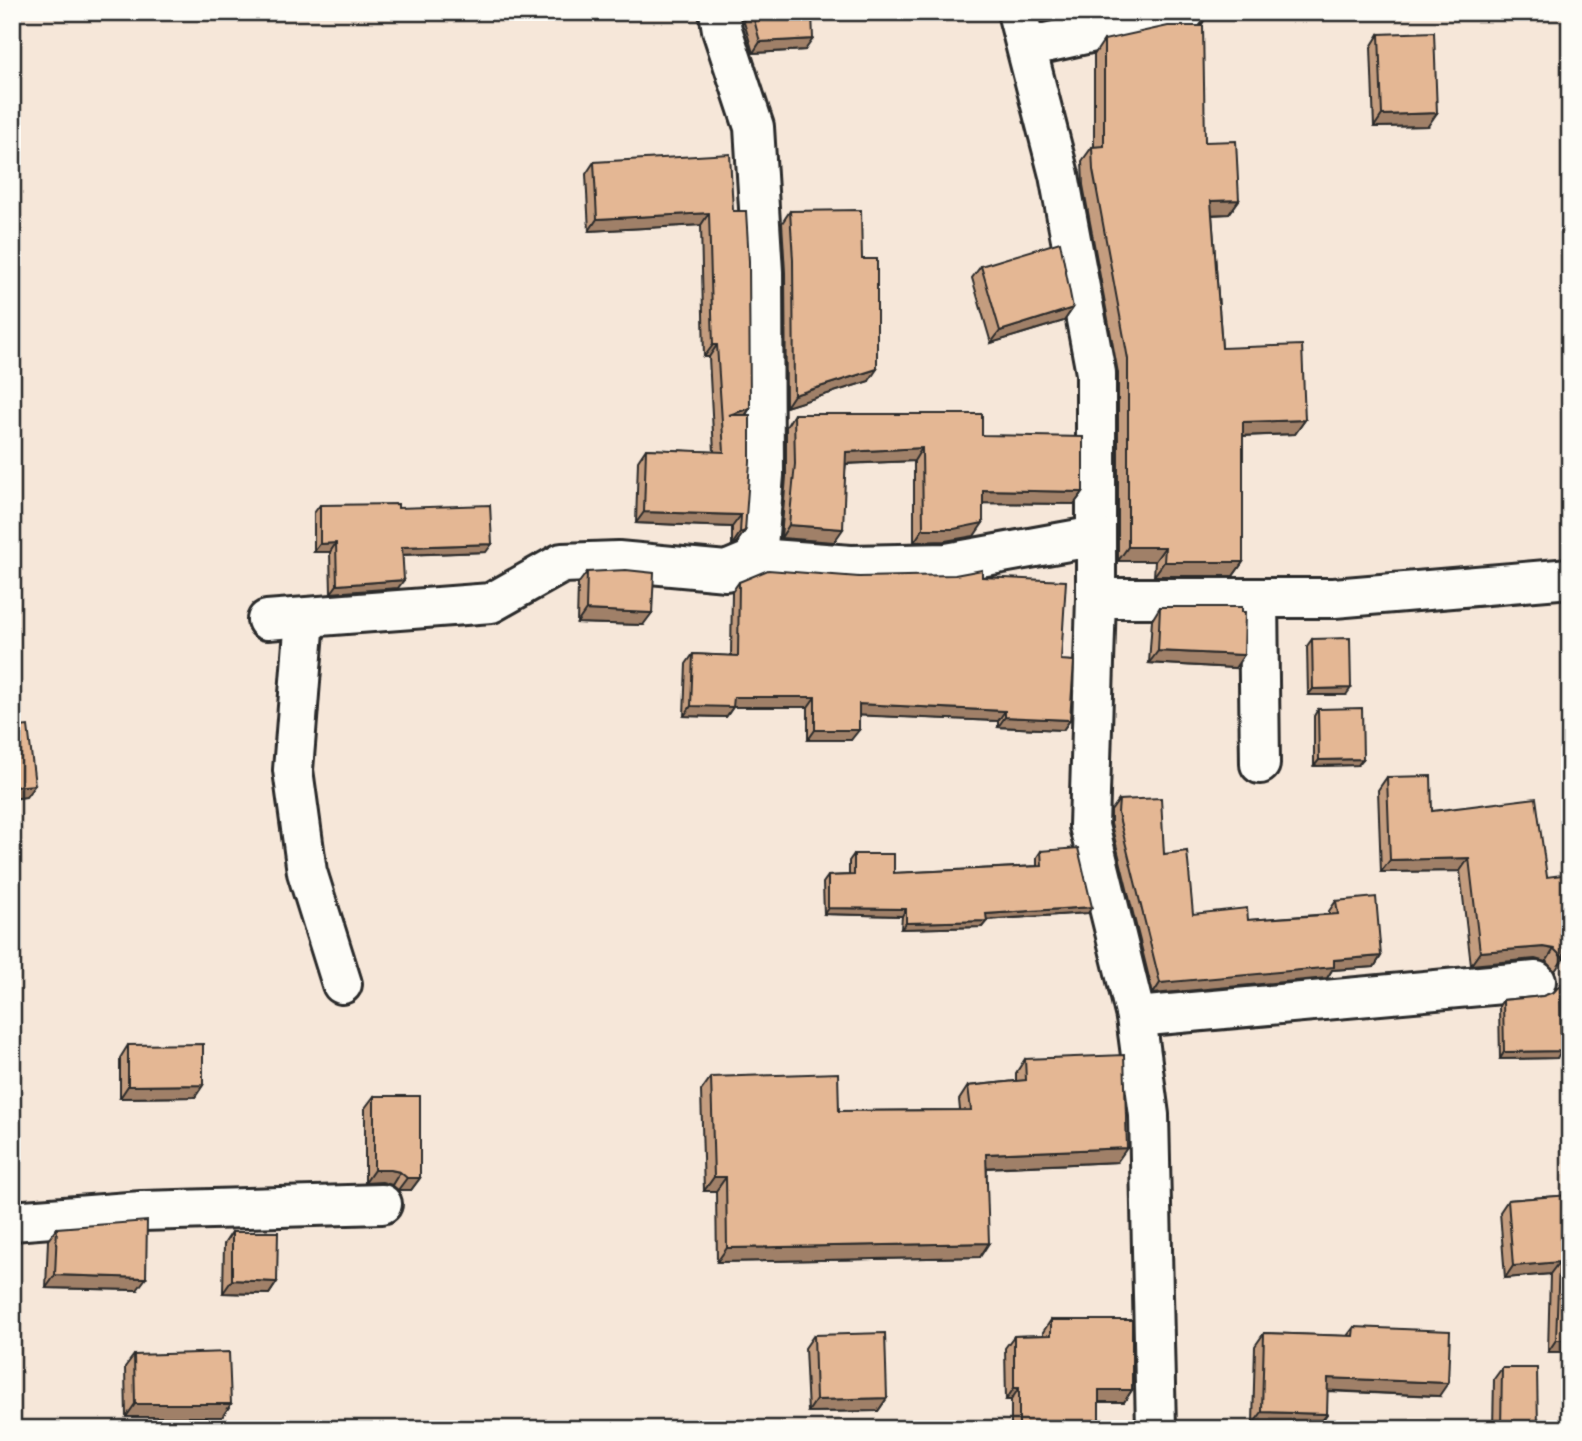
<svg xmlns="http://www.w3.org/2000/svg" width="1582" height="1441" font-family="Caveat,sans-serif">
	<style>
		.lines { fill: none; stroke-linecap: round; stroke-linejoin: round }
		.minor-casing { stroke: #2b2b2b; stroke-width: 44 }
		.minor { stroke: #fdfcf7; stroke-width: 38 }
		.wall { fill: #c49d7f; stroke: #2b2b2b; stroke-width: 2 }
		.shaded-wall { fill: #a08068; stroke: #2b2b2b; stroke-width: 2 }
		.building { fill: #e4b794; stroke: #2b2b2b; stroke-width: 2 }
	</style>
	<rect width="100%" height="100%" fill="#f6e7d9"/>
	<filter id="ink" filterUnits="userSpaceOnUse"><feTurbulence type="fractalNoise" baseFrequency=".0143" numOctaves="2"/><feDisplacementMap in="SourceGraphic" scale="14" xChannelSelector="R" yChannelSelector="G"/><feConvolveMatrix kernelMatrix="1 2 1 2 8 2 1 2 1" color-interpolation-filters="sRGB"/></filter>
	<g filter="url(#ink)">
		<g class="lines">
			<g class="minor-casing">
				<g id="minor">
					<path d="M1017,12L1059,175L1096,373V598L1089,826L1136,1017L1149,1115L1156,1429"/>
					<path d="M1027,47L1185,12"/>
					<path d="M757,558L851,565L947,563L1096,536"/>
					<path d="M1096,598H1334L1570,578"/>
					<path d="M1258,598L1260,764"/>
					<path d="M305,618L293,770L307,872L342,984"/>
					<path d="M267,620L491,603L562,563L618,561L726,571L757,558L764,475L763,272L754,127L722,30L719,12"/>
					<path d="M1136,1017L1536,981"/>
					<path d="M12,1221L142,1211L382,1204"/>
				</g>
			</g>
			<use href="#minor" class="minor"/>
		</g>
		<g class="wall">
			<path d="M741,12H812L805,50L753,53Z"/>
			<path d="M1379,34L1428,126L1374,127L1371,47Z"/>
			<path d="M1104,40L1205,142L1239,200L1229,214L1212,215L1222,348L1305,420L1295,434L1243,436V562L1233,576H1154L1155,561H1118V373L1083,185L1082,161L1092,147H1094V55Z"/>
			<path d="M594,162L733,211L750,408L746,415L745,531L736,543L732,545V527L636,523L638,461L646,449L714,452L709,357H704L701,225L589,231L586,174Z"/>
			<path d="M790,211L862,259L869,381L786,407L785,272L782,223Z"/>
			<path d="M981,266L1073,308L1064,321L991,343L972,278Z"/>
			<path d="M794,414L982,435L1083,492L1074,504L983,503L974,536L945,541L914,542V461L846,464L834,542L781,538L786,477V427Z"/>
			<path d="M320,505L398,508L486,552L403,555L398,588L331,593L330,552H314V513Z"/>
			<path d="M587,572L643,625L577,623L578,584Z"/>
			<path d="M859,577H982L1061,660L1070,720L1063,730L998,727V721L859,715L851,740H808V707H733L726,717L684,716L686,664L693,654L731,656L732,592L739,582Z"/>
			<path d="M1160,607L1235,668L1149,663L1152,620Z"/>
			<path d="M1312,639L1346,695H1308L1307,646Z"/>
			<path d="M1318,709L1358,765L1314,766V716Z"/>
			<path d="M1387,777L1432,811L1547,877L1563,959L1555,971L1546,962L1535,959L1471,965L1460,871L1381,872L1378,790Z"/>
			<path d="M1119,800L1164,854L1193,914L1248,920L1329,914V911L1336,901L1381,956L1374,967L1332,970L1327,978L1153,994L1111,824V811Z"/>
			<path d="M1041,851L1088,913L986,920L982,927L901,929L902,916L824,914L823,883L828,876L849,875V861L854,854L894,873L1037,866V857Z"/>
			<path d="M1554,992L1557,1058L1500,1059L1499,1006L1503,1000L1543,996Z"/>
			<path d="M128,1045L203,1085L195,1097L120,1098V1058Z"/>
			<path d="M1025,1059L1117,1162L987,1168L980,1257L717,1262L716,1191H704L701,1091L711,1077L839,1111L960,1110L959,1100L968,1086L1016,1081V1073Z"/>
			<path d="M374,1096L420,1178L411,1190H398L392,1185L382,1182L365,1183V1108Z"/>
			<path d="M1570,1195V1352H1548L1550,1274L1505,1278L1500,1212L1508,1200Z"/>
			<path d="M57,1228L137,1290L46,1288L48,1240Z"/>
			<path d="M232,1232L277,1282L269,1294L223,1293L224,1244Z"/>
			<path d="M1051,1320L1132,1390L1124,1402H1099V1429H1011V1400H1006L1005,1348L1014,1336L1043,1335V1332Z"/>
			<path d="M1354,1327L1439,1396L1327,1391V1414L1318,1426L1253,1424L1255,1346L1264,1333L1347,1336Z"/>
			<path d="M814,1335L887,1398L878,1411L808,1412L805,1348Z"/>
			<path d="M134,1355L231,1404L222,1417H126L125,1367Z"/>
			<path d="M1502,1368L1538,1429H1493L1494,1379Z"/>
		</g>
		<g class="shaded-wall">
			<path d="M813,39L805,50L753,53L760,42Z"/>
			<path d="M1437,113L1428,126L1374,127L1382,115Z"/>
			<path d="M1239,200L1229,214L1201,215L1211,201Z"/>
			<path d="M709,213L701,225L589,231L597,219Z"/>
			<path d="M1073,308L1064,321L991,343L1000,331Z"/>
			<path d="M713,345H717L709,357H704Z"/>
			<path d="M877,369L869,381L786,407L794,395Z"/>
			<path d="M750,408L742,420L729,415Z"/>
			<path d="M1305,420L1295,434L1233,436L1243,422Z"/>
			<path d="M922,448L914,461L838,464L846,452Z"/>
			<path d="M983,490L1083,492L1074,504L974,503Z"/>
			<path d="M644,512L741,515L732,527L636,523Z"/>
			<path d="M983,523L974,536L945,541L914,542L923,529Z"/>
			<path d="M789,525L843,529L834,542L781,538Z"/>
			<path d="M745,531L736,543L732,545L740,533Z"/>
			<path d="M336,543L330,552H314L320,544Z"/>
			<path d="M492,544L486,552L396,555L402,547Z"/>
			<path d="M1128,547H1165L1155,561H1118Z"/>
			<path d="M1164,562H1243L1233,576H1154Z"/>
			<path d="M404,580L398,588L331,593L337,585Z"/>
			<path d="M586,610L652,613L643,625L577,623Z"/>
			<path d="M1158,651L1244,655L1235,668L1149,663Z"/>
			<path d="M1351,688L1346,695H1308L1313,689Z"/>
			<path d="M734,697H815L808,707H732H733L726,717L684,716L691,706Z"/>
			<path d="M859,704L1005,711L998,721L851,715Z"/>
			<path d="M1005,717L1070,720L1063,730L998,727Z"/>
			<path d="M815,730H859L851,740H808Z"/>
			<path d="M1363,759L1358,765L1314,766L1319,760Z"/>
			<path d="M35,785L26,797L12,799V787Z"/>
			<path d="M1469,858L1460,871L1381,872L1390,860Z"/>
			<path d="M1092,907L1088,913L982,920L986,914Z"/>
			<path d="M828,908L906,909L902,916L824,914Z"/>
			<path d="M987,921L982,927L901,929L906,923Z"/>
			<path d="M1543,947L1554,949L1546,962L1535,959L1471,965L1480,952Z"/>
			<path d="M1563,947H1570V958L1563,959Z"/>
			<path d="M1381,956L1374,967L1332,970L1327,978L1153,994L1160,983L1334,960Z"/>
			<path d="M1561,1051L1557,1058L1500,1059L1504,1052Z"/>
			<path d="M203,1085L195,1097L120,1098L128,1086Z"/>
			<path d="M1127,1148L1117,1162L977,1168L986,1154Z"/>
			<path d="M374,1170H391L400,1172L392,1185L382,1182L365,1183Z"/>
			<path d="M714,1177H726L716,1191H704Z"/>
			<path d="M407,1178H420L411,1190H398Z"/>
			<path d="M989,1243L980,1257L717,1262L727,1248Z"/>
			<path d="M1559,1262L1550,1274L1505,1278L1513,1266Z"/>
			<path d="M55,1275L146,1278L137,1290L46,1288Z"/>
			<path d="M232,1280L277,1282L269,1294L223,1293Z"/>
			<path d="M1556,1340H1570V1352H1548Z"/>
			<path d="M1328,1378L1448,1383L1439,1396L1319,1390Z"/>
			<path d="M1014,1388H1019L1011,1400H1006Z"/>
			<path d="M1099,1390H1132L1124,1402H1091Z"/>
			<path d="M887,1398L878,1411L808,1412L816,1400Z"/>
			<path d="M135,1404H231L222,1417H126Z"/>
			<path d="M1262,1412L1327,1414L1318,1426L1253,1424Z"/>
		</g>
		<g class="building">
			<path d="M752,12H812L813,39L760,42Z"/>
			<path d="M1168,26H1203L1205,142L1236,141L1239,200L1211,201L1222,348L1302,345L1305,420L1243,422V562H1164L1165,547H1128V359L1093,170L1092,147L1104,146V40Z"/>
			<path d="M1434,32L1437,113L1382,115L1379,34Z"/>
			<path d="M730,154L733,211H746L749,261L750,408L729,415H750V462L745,531L740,533L741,515L644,512L646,449L724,452L717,345H713L709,213L597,219L594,162Z"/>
			<path d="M861,210L862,259H877V369L794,395L793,260L790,211Z"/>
			<path d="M1060,242L1073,308L1000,331L981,266Z"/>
			<path d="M794,414H982V435L1083,437V492L983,490V523L954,529H923L922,448L846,452L843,529L789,525L795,464Z"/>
			<path d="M398,504V508L490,505L492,544L402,547L404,580L337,585L336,543L320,544V505Z"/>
			<path d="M626,570L654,573L652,613L586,610L587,572Z"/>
			<path d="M768,570L859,577L955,575L982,570V577L1066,581L1061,660L1074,661L1070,720L1005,717V711L859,704V730H815V697H734L733,707L691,706L693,654L738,656L739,582Z"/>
			<path d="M1160,607H1242V612H1245L1244,655L1158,651Z"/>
			<path d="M1350,638L1351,688L1313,689L1312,639Z"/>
			<path d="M1362,708L1363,759L1319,760L1318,709Z"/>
			<path d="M28,726L35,785L12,787V728Z"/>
			<path d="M1431,776L1432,811L1536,798L1547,877L1570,874V947H1563L1564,959L1554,949L1543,947L1480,952L1469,858L1390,860L1387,777Z"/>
			<path d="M1161,798L1164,854L1187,851L1193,914L1247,908L1248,920L1338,914L1336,901L1376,897L1381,956L1334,960V967L1160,983L1118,813L1119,800Z"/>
			<path d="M1078,848L1092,907L986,914L987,921L906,923V909L828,908V876L854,875V854H894V873L1042,866L1041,851Z"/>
			<path d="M1560,985L1561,1051L1504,1052L1503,1000L1543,996L1554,992Z"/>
			<path d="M203,1044V1085L128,1086V1045Z"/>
			<path d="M1124,1055L1127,1148L986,1154L989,1243L727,1248L726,1177H714L711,1077L838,1073L839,1111L971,1110L968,1086L1026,1080L1025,1059Z"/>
			<path d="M374,1096H420V1178H407L400,1172L391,1170H374Z"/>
			<path d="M12,1138H16V1188L12,1189Z"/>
			<path d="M1570,1195V1340H1556L1559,1262L1513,1266L1508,1200Z"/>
			<path d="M147,1221L146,1278L55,1275L57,1228Z"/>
			<path d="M232,1232H278L277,1282L232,1280Z"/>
			<path d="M1051,1320H1132V1390H1099V1429H1019V1388H1014V1336L1051,1335Z"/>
			<path d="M1354,1327L1450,1331L1448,1383L1328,1378L1327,1414L1262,1412L1264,1333L1353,1336Z"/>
			<path d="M885,1333L887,1398L816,1400L814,1335Z"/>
			<path d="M229,1352L231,1404H135L134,1355Z"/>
			<path d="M1502,1368H1537L1538,1429H1501Z"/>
		</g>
	</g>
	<rect width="1582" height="1441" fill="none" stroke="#fdfcf7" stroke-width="42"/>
	<rect x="21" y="21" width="1540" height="1399" fill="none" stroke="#2b2b2b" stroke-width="2.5" filter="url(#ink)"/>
</svg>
